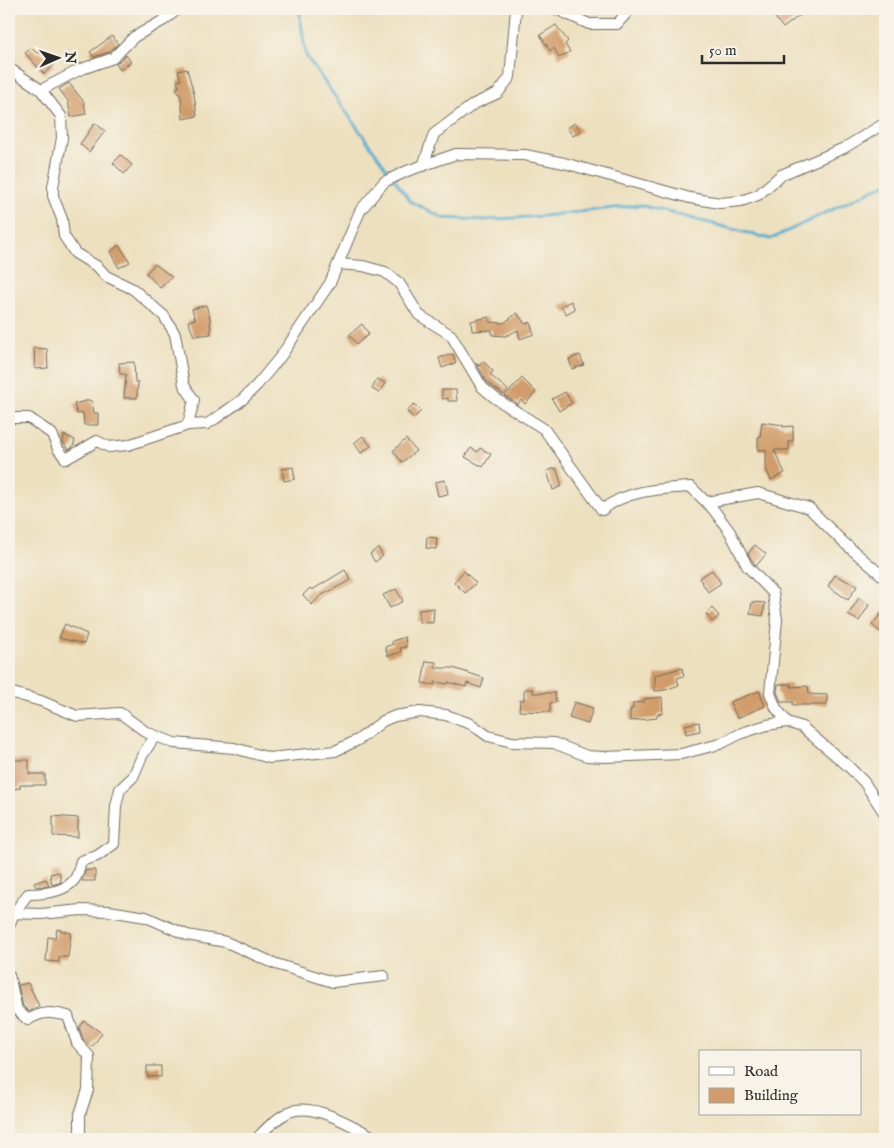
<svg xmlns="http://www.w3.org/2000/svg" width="894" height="1148" font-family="'IM FELL English',serif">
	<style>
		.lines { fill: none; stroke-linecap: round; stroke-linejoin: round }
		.stream { stroke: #53add0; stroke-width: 3 }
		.building { fill: #d19c69 }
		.minor-casing { stroke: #6f6a5f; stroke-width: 12 }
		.minor { stroke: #fff; stroke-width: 10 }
	</style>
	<rect width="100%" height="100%" fill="#f7f3e8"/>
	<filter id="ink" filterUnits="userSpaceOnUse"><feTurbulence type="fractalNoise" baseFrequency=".02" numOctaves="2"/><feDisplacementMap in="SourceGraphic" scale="10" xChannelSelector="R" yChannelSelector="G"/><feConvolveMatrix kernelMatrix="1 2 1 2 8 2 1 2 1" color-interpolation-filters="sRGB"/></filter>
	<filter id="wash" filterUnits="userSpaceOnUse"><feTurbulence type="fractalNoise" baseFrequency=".0096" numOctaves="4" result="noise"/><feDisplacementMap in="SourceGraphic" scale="20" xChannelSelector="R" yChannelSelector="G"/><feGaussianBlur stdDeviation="1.12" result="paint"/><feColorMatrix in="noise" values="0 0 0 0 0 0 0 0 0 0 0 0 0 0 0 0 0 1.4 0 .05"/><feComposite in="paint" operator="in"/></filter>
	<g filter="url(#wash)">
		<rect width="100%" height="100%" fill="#ede0bf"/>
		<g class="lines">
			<path class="stream" d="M299,9L306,56L410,201L443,218L483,220L543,216L640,205L771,239L885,184"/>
		</g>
		<g id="blocks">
			<g class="building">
				<path d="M781,9H808L783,28L773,15Z"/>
				<path d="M556,25L568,41L565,44L570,52L559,58L554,48L550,51L540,35Z"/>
				<path d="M112,36L118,44L109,52L94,57L90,52Z"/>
				<path d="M31,48L37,53L38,52L43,54L54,65L44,74L25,53Z"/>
				<path d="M126,55L131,62L120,70L116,64Z"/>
				<path d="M187,69L194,94L197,116L183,119L181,97L176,88L179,87L177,81L181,80L178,71Z"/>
				<path d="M69,83L84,102L86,114L71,117L68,101L59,89Z"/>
				<path d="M95,123L105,131L89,152L80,144Z"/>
				<path d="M575,123L581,131L573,136L567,128Z"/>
				<path d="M121,155L132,165L124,174L113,163Z"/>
				<path d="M119,245L130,262L119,268L110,252Z"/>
				<path d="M155,264L172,277L160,288L146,273Z"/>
				<path d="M571,301L575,309L566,314L561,306Z"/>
				<path d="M206,305L210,318L211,334L194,336L188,321L195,319L192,309Z"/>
				<path d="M517,313L525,324L530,322L534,334L520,339L518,330L506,336L492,335V330L472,331L471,321L489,317V322L504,323Z"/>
				<path d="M362,324L369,334L357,344L349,335Z"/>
				<path d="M34,348L47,349L48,368L35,369Z"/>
				<path d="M453,354L456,363L442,368L439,358Z"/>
				<path d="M580,355L584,365L572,369L569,359Z"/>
				<path d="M483,361L493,371L490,375L508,390L504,395L487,382L476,363L479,366Z"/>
				<path d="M134,362L135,382H138L137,398H124L126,374H120L119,363Z"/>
				<path d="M522,378L536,392L525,404L521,400L518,404L505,396Z"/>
				<path d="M377,379L385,383L379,393L372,389Z"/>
				<path d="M442,390H456L457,401H448V398L442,399Z"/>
				<path d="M565,392L572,403L559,411L552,399Z"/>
				<path d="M90,400L92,402L94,413H98V425H84L83,413L77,414L74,404Z"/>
				<path d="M414,404L421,411L414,418L407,412Z"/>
				<path d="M762,422L783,425V427L793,426V441H789V450H774L785,473L771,480L766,469V450H758V437H760Z"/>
				<path d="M64,435L75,440L73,447L68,450L63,442Z"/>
				<path d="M363,436L371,446L361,453L354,443Z"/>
				<path d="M406,439L416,451L402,462L393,451Z"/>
				<path d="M471,448L478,452L480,448L491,454L483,467L465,457Z"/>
				<path d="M293,467L295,479L284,481L282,469Z"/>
				<path d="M556,468L562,486L553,490L547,471Z"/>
				<path d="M445,480L448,494L438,496L435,482Z"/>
				<path d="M427,537L437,538L436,549L426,548Z"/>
				<path d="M755,545L766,554L756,566L748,554Z"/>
				<path d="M378,548L383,556L375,562L370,554Z"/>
				<path d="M345,570L351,580L320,596L312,605L303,595L310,588L312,590Z"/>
				<path d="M712,570L721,583L708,592L699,578Z"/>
				<path d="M464,571L476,583L465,593L454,582Z"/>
				<path d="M835,575L857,586L848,600L828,586Z"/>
				<path d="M396,589L403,601L390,608L383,595Z"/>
				<path d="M859,598L869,605L859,621L848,615Z"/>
				<path d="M752,602L765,603L763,616L750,614Z"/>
				<path d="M434,608L433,623L419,622V610Z"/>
				<path d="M712,608L719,616L712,622L706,614Z"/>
				<path d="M885,609V636L872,625Z"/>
				<path d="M65,624L87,634L84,644L59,638Z"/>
				<path d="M405,637L406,647L400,648L401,652L388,656L385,647L393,644L392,641Z"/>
				<path d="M426,661L436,662L435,668H453L484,678L481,688L467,683L466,687L448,682V684L435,682V685L422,683Z"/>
				<path d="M682,668L684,676L677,678L679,685L665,690L655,691V675Z"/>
				<path d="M778,684H791V687L808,686L809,694L827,695V705H793V702H781L777,692Z"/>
				<path d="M524,689H533V693H555L556,702L550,703V712L519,711L520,700H524Z"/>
				<path d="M759,691L765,706L737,718L730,702Z"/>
				<path d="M662,697L663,713L657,714V718L630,721V709H633V703L644,702V699Z"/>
				<path d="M574,702L593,708L588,724L569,718Z"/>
				<path d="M699,722L700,731L686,734L685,725Z"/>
				<path d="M9,760H29V774H45V785H20V788L11,789Z"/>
				<path d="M53,816L78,818V837L53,836Z"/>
				<path d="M86,870H95V881H82Z"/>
				<path d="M59,872L61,882L52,885L50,874Z"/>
				<path d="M46,879L49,886L36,887L34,883Z"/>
				<path d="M57,929L71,933L68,957H59V962L46,961L48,937L55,938Z"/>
				<path d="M28,983L39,1006L29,1012L23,1006L18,985Z"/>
				<path d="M84,1021L102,1033L92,1047L83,1039L79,1028Z"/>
				<path d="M147,1066H161V1077L147,1076Z"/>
			</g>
		</g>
	</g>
	<g filter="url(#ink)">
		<use href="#blocks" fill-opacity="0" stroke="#6f6a5f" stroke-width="1"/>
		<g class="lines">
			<g class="minor-casing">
				<g id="minor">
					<path d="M556,9L589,24H617L630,9"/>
					<path d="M9,68L41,90L61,116L62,138L53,187V196L62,219L64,236L75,253L98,267L106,276L133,289L164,316L175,334L184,385L194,400L188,425L207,424L215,419L242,400L257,385L281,356L330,283L360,211L384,182L407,171L456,154L525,155L564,163L690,198L720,203L741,201L758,195L781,175L844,148L885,123"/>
					<path d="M41,90L79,70L113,58L134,37L164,20L178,9"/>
					<path d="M423,166L434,134L474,104L498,93L510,77L516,9"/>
					<path d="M339,264L363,266L385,272L399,283L419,315L451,335L482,387L495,398L544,429L602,510C627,490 659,489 691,487L713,509L730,532L747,566L773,593L777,620L770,693L776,708L787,722"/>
					<path d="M9,418H29L52,434L58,449L66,459L97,441L109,447L128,445L188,425"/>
					<path d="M707,502L758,493L809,508L843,542L885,578"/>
					<path d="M9,692L41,701L77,716L120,713L146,732L174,743L234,748L270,758L335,751L358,740L383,721L395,716L420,712L446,715L471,724L488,736L512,742L554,743L587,756L604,757L681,754L720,744L742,733L767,725L787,722L802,727L848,766L864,782L885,814"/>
					<path d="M9,913L41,914L81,910L109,911L146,917L187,935L226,942L276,964L333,982L384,976"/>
					<path d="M9,926L14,913L28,894C42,894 64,893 74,880C78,876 79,867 81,861L97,856L114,844L116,806L120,789L133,777L142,756L155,736"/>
					<path d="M9,975L17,1010L28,1020C42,1011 51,1012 68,1016L77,1043L89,1056L88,1090L80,1114V1139"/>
					<path d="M256,1139C266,1129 276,1118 289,1112C313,1101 357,1128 377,1139"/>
				</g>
			</g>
			<use href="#minor" class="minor"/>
		</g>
	</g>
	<rect width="894" height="1148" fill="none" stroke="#f7f3e8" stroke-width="30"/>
	<rect x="699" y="1050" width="162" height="65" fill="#f7f3e8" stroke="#a5a39c"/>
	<rect x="709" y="1067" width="25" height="8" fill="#ffffff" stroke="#a5a39c"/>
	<text x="744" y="1076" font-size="15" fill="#2b2b2b">Road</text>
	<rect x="709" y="1088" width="25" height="15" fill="#d19c69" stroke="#a5a39c"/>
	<text x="744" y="1100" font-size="15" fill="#2b2b2b">Building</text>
	<g transform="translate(58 58) rotate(88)" stroke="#f7f3e8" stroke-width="4" paint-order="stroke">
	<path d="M0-4L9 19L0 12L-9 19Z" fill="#2b2b2b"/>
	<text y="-8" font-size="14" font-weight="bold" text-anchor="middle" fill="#2b2b2b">N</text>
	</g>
	<path d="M702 55v8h82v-8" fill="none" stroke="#2b2b2b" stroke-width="2.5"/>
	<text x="709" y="55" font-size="15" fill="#2b2b2b" stroke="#f7f3e8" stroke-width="4" paint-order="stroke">50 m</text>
</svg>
